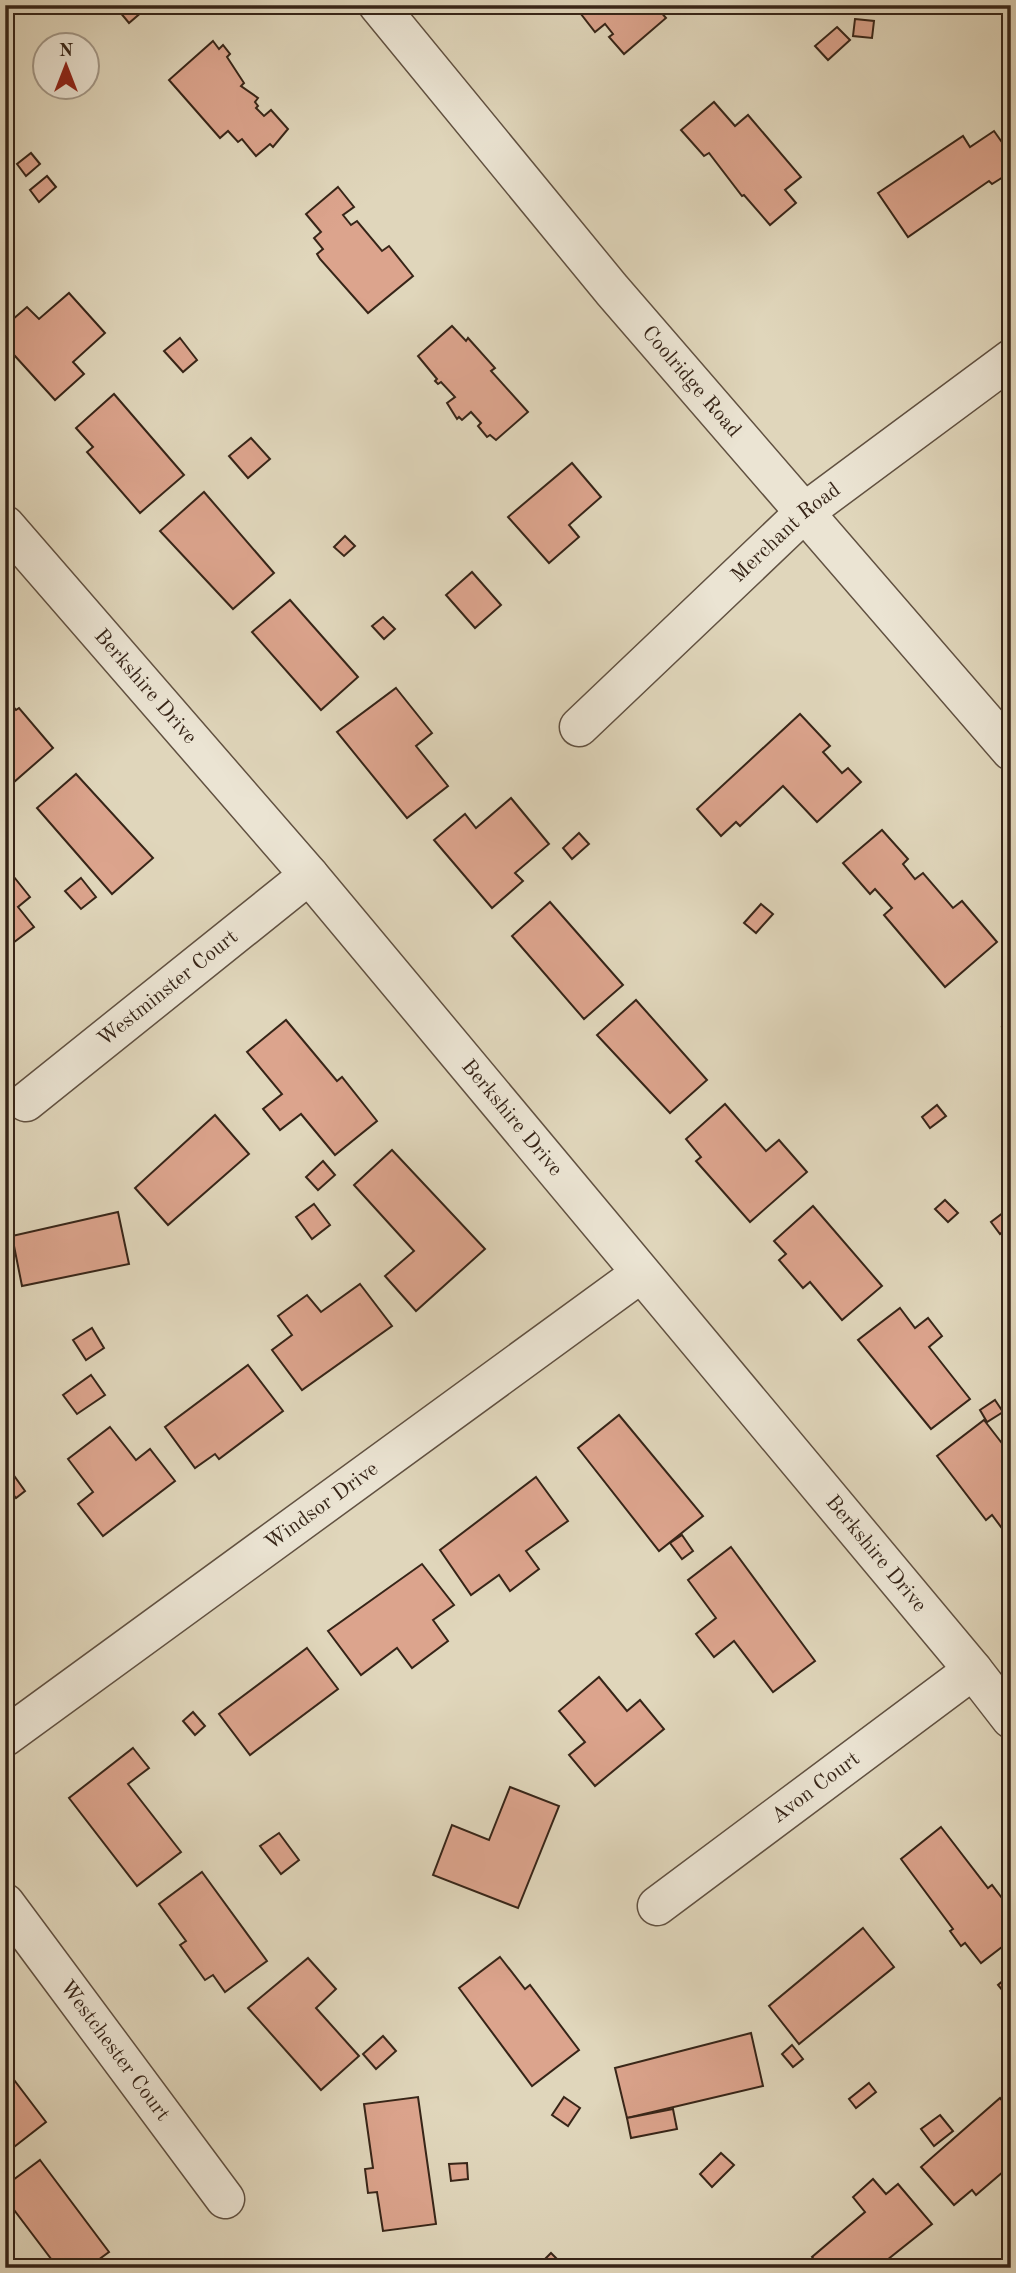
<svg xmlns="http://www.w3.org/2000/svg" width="1016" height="2273" font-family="'Old Standard TT',serif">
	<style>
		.building { fill: #dca48d; stroke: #372518; stroke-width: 2 }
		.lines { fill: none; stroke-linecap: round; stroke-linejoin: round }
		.minor-casing { stroke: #615141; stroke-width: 41 }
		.minor { stroke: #ebe4d3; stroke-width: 38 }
		.labels { text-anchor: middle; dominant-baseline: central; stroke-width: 7; stroke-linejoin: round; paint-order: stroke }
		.street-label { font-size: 21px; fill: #372518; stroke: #ebe4d3 }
	</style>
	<rect width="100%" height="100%" fill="#e0d6bb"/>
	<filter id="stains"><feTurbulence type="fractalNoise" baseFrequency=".00286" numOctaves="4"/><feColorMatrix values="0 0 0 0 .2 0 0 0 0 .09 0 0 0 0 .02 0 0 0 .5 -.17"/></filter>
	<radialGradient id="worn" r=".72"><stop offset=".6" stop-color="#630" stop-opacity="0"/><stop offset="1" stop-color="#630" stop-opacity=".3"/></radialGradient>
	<g class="building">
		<path d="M114,5H150L129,23Z"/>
		<path d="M574,5H655L666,18L624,54L609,37L613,34L605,24L595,32Z"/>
		<path d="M855,19L874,21L872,38L853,36Z"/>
		<path d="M837,27L850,40L828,60L815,46Z"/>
		<path d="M213,41L219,49L223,45L230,54L227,57L244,83L241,86L258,98L255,102L258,106L256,108L264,116L271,110L288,129L273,147L270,144L256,156L242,139L238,142L228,131L220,138L169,80Z"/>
		<path d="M714,102L735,126L748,115L801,177L785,190L796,203L770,225L744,195L742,196L709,153L704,156L681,130Z"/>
		<path d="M994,131L1011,155V172L992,184L989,181L908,237L878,193L963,136L970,147Z"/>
		<path d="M31,153L40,164L26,176L17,164Z"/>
		<path d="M47,176L56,187L39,202L30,190Z"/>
		<path d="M338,187L354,207L343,215L351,225L357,221L382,251L389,246L413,276L368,313L320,259L317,254L323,249L314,238L321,232L306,214Z"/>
		<path d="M69,293L105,333L73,362L84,374L55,400L5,345V326L27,307L39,319Z"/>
		<path d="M452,326L466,341L468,338L495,368L491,371L528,412L496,440L490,435L487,437L478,426L481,423L471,412L462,420L459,417L457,419L447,403L455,397L441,382L438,384L435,381L437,379L418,356Z"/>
		<path d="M180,338L197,360L183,372L164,351Z"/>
		<path d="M114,394L184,475L140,513L87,452L93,447L76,428Z"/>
		<path d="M251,438L270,459L248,478L229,456Z"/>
		<path d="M572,463L601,497L569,525L579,537L549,563L508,517Z"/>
		<path d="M204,492L274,573L233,609L160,531Z"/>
		<path d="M345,536L355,546L344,556L334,547Z"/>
		<path d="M472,572L501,605L475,628L446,595Z"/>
		<path d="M290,600L358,677L321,710L252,632Z"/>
		<path d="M383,617L395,629L384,639L372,626Z"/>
		<path d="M396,688L432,733L416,746L448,786L407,818L337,732Z"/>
		<path d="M5,697L16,710L19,708L53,748L14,782L5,772Z"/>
		<path d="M800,714L830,746L823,752L842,773L848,768L861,782L817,822L783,786L740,826L736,822L721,836L697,809Z"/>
		<path d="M76,774L153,858L112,894L37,808Z"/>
		<path d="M511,798L549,844L515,873L523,881L492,908L434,840L465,814L476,828Z"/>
		<path d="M882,830L908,859L903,864L915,879L923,873L953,908L962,901L997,942L945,987L884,915L892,908L875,889L870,894L843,863Z"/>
		<path d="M579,833L589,844L572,859L563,848Z"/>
		<path d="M14,877L30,897L18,907L34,927L5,949V883Z"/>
		<path d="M81,878L96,897L81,909L65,891Z"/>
		<path d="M550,902L623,985L584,1019L512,936Z"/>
		<path d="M761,904L773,914L756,933L744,923Z"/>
		<path d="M636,1000L707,1080L670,1113L597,1035Z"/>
		<path d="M286,1020L337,1081L342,1077L377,1121L335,1155L301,1114L280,1130L263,1109L282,1094L247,1052Z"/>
		<path d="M1011,1020V1038L1002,1027Z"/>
		<path d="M725,1104L766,1151L779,1140L807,1172L750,1222L696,1161L701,1157L686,1139Z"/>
		<path d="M937,1105L946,1116L930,1128L922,1117Z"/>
		<path d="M215,1115L249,1154L168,1225L135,1188Z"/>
		<path d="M392,1150L485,1249L416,1311L385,1276L414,1251L354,1185Z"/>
		<path d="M323,1161L335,1175L318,1190L306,1177Z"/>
		<path d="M945,1200L958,1213L948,1222L935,1209Z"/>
		<path d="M314,1204L330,1225L312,1239L296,1217Z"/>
		<path d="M813,1206L882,1286L842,1320L810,1282L803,1288L779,1260L786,1254L774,1241Z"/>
		<path d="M1008,1209L1011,1225L1000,1234L991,1222Z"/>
		<path d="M118,1212L129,1264L22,1286L12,1236Z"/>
		<path d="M360,1284L392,1326L302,1390L272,1350L292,1335L278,1316L307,1295L321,1312Z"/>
		<path d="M900,1308L915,1328L928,1318L942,1336L929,1347L970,1399L931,1429L858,1340Z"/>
		<path d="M92,1328L104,1348L86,1360L73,1340Z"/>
		<path d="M248,1365L283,1411L219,1459L215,1454L195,1468L165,1427Z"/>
		<path d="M91,1375L105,1395L77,1414L63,1395Z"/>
		<path d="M995,1400L1003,1412L987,1422L980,1410Z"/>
		<path d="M619,1415L703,1516L659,1551L578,1448Z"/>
		<path d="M984,1420L1011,1455V1532L1007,1535L992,1515L986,1520L937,1456Z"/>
		<path d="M110,1427L136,1460L150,1449L175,1481L103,1536L78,1504L93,1492L68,1459Z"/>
		<path d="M15,1477L25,1491L16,1498L6,1485Z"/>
		<path d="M536,1477L568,1521L526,1551L539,1569L510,1591L499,1575L471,1595L440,1550Z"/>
		<path d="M682,1535L693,1551L682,1559L670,1543Z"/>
		<path d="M731,1547L815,1661L773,1692L734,1641L714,1657L696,1634L716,1618L688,1580Z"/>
		<path d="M422,1564L454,1605L433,1620L448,1641L412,1668L397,1648L361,1675L328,1631Z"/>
		<path d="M5,1625L13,1634L5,1639Z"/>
		<path d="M307,1648L338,1689L250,1755L219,1714Z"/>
		<path d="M599,1677L627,1711L640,1700L664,1729L595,1786L569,1755L585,1742L559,1711Z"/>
		<path d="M193,1712L205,1726L195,1735L183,1721Z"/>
		<path d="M133,1748L149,1768L128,1784L181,1852L137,1886L69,1798Z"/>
		<path d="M510,1787L559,1806L518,1908L433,1875L452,1825L489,1840Z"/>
		<path d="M941,1827L988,1888L992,1885L1011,1910V1940L981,1963L965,1943L961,1946L950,1931L953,1929L901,1859Z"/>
		<path d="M279,1833L299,1860L281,1874L260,1846Z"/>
		<path d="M202,1872L267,1961L225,1992L213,1975L205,1980L180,1945L186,1941L159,1904Z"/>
		<path d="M863,1928L894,1967L799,2044L769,2006Z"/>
		<path d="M500,1957L525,1989L530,1985L579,2050L532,2086L459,1988Z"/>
		<path d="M308,1958L336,1989L316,2008L359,2056L321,2090L248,2008Z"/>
		<path d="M1011,1974V2001L998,1985Z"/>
		<path d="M751,2033L763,2086L627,2118L615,2068Z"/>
		<path d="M383,2036L396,2051L376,2069L363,2054Z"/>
		<path d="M792,2045L803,2059L793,2067L782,2054Z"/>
		<path d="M5,2068L46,2122L5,2154Z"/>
		<path d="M869,2083L876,2092L856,2108L849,2099Z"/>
		<path d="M418,2097L436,2224L383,2231L377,2192L368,2193L365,2169L373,2168L364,2104Z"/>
		<path d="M564,2097L580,2108L568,2126L552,2115Z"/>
		<path d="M1000,2098L1011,2111V2165L976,2195L972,2190L954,2205L921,2167Z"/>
		<path d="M673,2109L677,2129L631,2138L627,2118Z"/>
		<path d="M940,2115L953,2131L934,2146L921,2129Z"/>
		<path d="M721,2153L734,2165L712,2187L700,2174Z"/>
		<path d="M40,2160L109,2252L87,2268H58L5,2198V2186Z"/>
		<path d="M467,2163L468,2179L451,2181L449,2164Z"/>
		<path d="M873,2179L886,2194L898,2184L932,2224L877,2268H821L812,2257L865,2212L853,2197Z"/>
		<path d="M551,2253L566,2268H536Z"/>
		<path d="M485,2261L506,2266L505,2268H483Z"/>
	</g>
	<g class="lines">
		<g class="minor-casing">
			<g id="minor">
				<path id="s1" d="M378,5L612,290L1011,751"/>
				<path id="s2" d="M5,525L309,875L973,1670L1011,1719"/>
				<path id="s3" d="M579,727L806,511L1011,359"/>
				<path id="s4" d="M26,1102L309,875"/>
				<path id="s5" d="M5,1737L640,1274"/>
				<path id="s6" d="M5,1903L225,2199"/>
				<path id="s7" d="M657,1906L973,1670"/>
			</g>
		</g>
		<use href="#minor" class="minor"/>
	</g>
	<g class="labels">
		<g class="street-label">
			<text stroke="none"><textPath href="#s1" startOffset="490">Coolridge Road</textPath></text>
			<text stroke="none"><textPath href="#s3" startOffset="284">Merchant Road</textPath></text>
			<text stroke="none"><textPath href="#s2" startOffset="214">Berkshire Drive</textPath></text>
			<text stroke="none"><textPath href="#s4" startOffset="182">Westminster Court</textPath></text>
			<text stroke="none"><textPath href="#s2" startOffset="780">Berkshire Drive</textPath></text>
			<text stroke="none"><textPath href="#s5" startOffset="392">Windsor Drive</textPath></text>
			<text stroke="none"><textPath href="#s2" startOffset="1348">Berkshire Drive</textPath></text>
			<text stroke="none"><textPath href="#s7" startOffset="198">Avon Court</textPath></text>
			<text stroke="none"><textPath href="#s6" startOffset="184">Westchester Court</textPath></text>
		</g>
	</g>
	<rect width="1016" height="2273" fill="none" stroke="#e0d6bb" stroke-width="28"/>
	<rect x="7" y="7" width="1002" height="2259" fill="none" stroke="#372518" stroke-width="3.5"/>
	<rect x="14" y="14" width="988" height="2245" fill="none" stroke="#372518" stroke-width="2"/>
	<g transform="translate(66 66)"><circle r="33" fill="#ebe4d3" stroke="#a39888" stroke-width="2"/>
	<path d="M0-5L12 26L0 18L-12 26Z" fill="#8f2418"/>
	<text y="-10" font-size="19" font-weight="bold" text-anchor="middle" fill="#372518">N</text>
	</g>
	<rect width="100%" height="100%" filter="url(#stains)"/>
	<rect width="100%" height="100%" fill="url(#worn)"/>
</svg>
